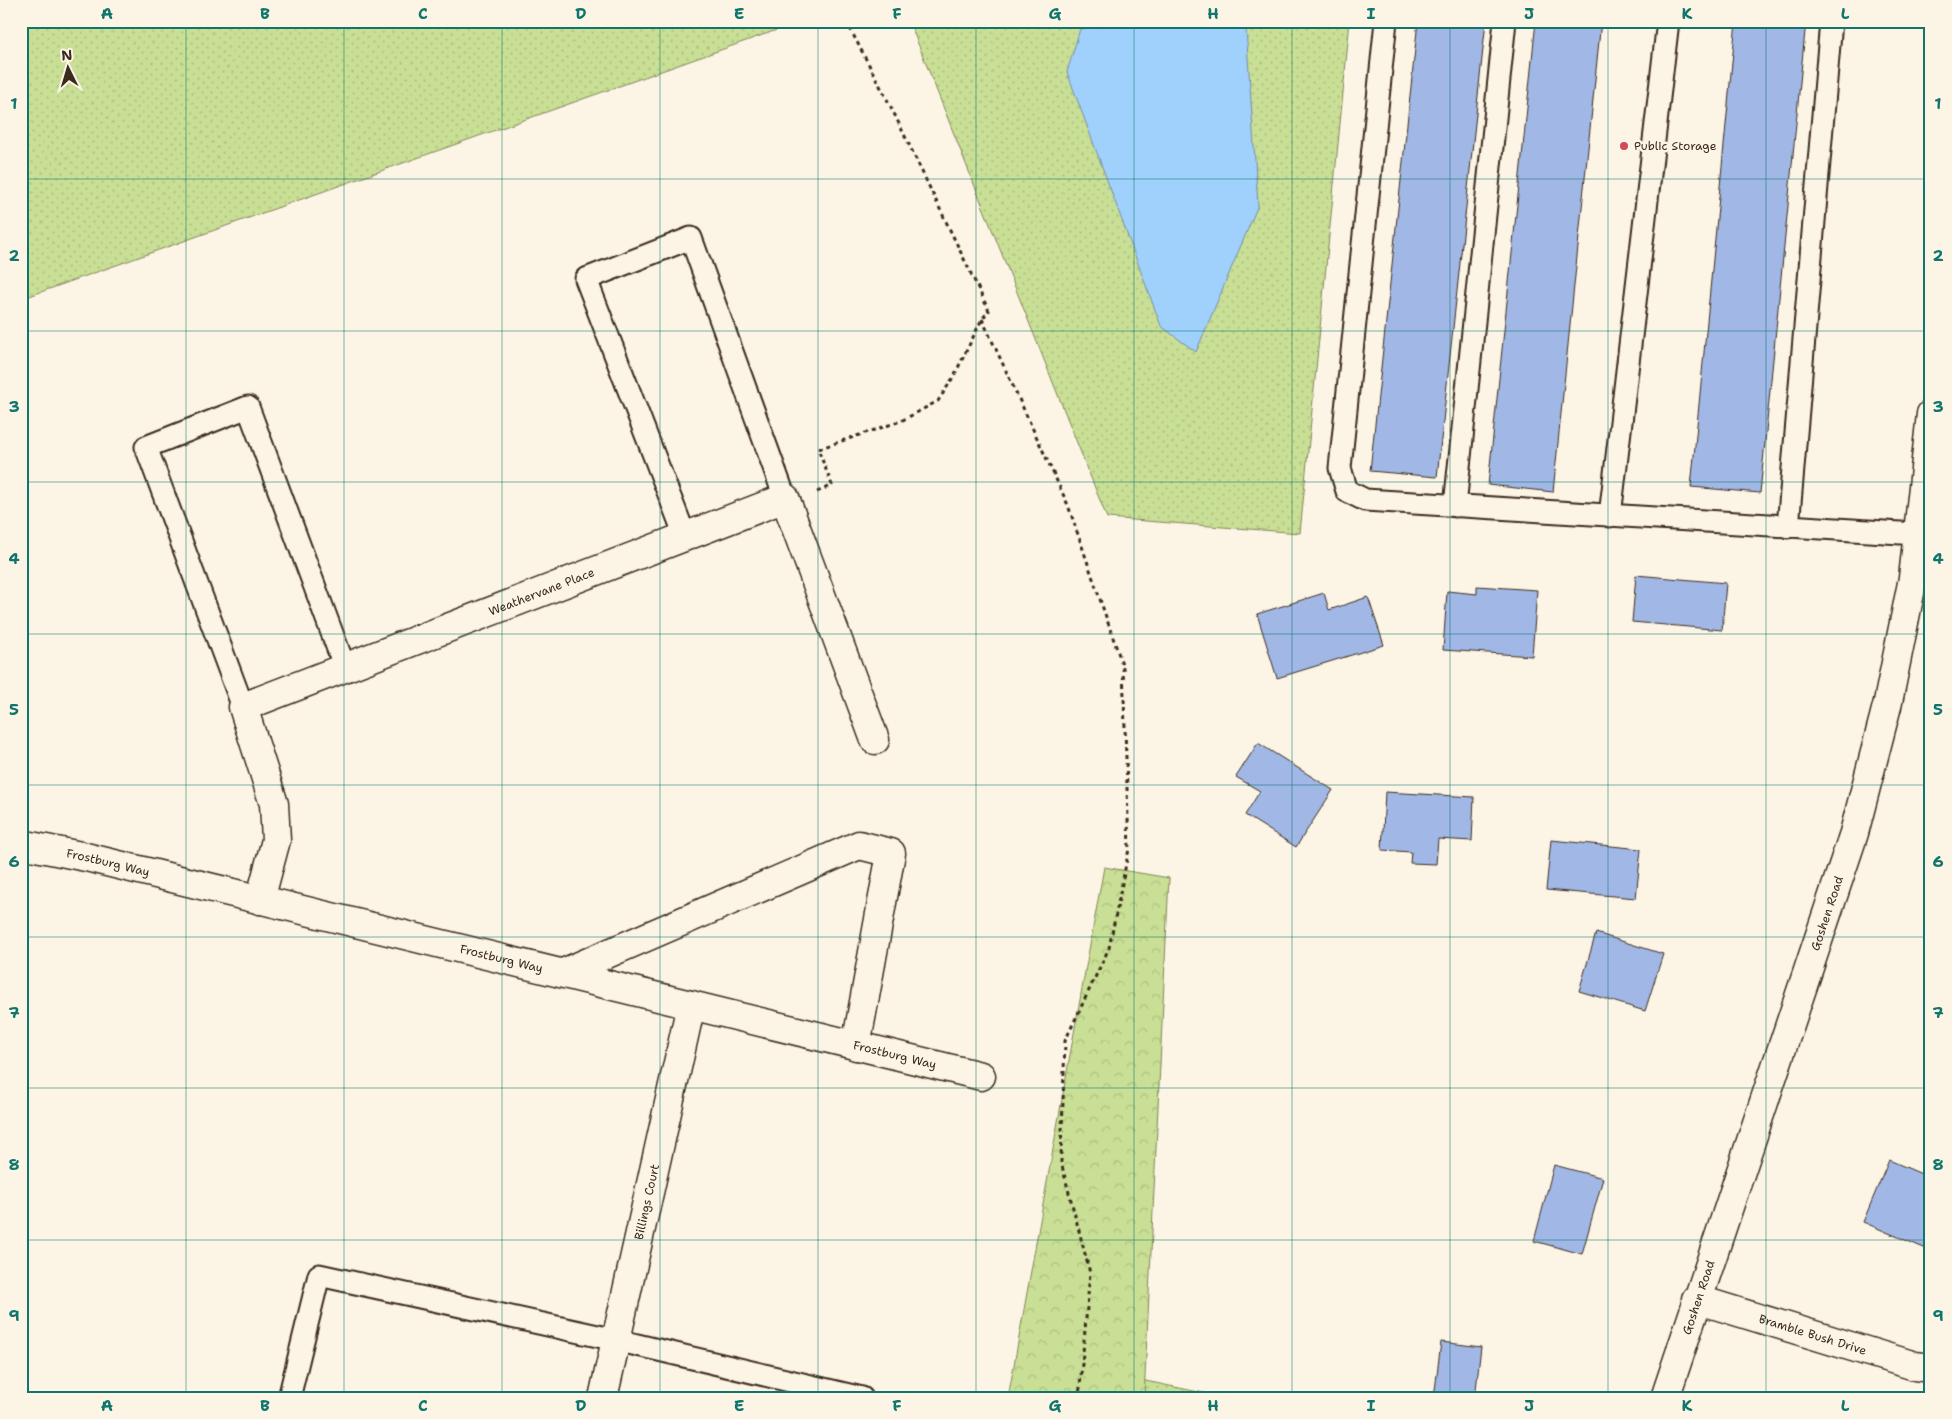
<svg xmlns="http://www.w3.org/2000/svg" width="1952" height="1419" font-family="'Shantell Sans',sans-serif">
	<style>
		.green { fill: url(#green-dots); stroke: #82845a }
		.forest { fill: url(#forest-crowns); stroke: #82845a }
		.water { fill: #a0d0fc; stroke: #788ea3 }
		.building { fill: #a1b8e6; stroke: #3b2a1e }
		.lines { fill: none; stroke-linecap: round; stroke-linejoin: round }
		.lane-casing { stroke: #3b2a1e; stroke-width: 25 }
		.street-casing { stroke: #3b2a1e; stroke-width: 31 }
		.secondary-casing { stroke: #3b2a1e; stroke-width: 31 }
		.path { stroke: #3b2a1e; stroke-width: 3; stroke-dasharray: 4 4; stroke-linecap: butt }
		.lane { stroke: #fcf5e5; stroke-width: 21 }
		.street { stroke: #fcf5e5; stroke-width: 28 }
		.secondary { stroke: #fcf5e5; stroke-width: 28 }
		.grid { fill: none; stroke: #0f766e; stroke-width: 1; stroke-opacity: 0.55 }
		.poi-dot { fill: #d1495b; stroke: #fcf5e5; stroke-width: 2 }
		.labels { text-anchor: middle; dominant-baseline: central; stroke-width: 5; stroke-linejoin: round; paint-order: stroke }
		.poi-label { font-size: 12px; fill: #3b2a1e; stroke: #fcf5e5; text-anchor: start }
		.street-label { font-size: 12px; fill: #3b2a1e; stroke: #fcf5e5 }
		.neatline { fill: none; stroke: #0f766e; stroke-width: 2 }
		.grid-label { font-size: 16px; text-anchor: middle; font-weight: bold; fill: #0f766e }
	</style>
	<defs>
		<pattern id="green-dots" width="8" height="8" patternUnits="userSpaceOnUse" patternTransform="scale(1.25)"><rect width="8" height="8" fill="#c8df95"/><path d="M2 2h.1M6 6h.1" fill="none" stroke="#adc080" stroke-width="1.8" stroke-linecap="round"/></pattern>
		<pattern id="forest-crowns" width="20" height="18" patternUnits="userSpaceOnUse" patternTransform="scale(1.25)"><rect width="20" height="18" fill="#c8df95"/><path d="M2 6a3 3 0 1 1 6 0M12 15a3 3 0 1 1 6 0" fill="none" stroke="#adc080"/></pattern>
	</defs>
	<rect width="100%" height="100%" fill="#fcf5e5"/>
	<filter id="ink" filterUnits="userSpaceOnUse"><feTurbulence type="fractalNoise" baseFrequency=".02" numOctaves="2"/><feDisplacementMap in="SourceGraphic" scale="10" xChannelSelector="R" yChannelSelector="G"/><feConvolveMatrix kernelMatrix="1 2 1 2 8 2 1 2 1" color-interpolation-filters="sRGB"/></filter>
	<g filter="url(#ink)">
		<g class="green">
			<path d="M21,21H802L21,299Z"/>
			<path d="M909,21H1350L1300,533L1107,518Z"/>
			<path d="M1136,1379L1228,1398H1134Z"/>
		</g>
		<path class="forest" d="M1104,867L1169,878L1144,1398H1008Z"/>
		<path class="water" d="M1148,21H1215L1246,28L1258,205L1196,352L1161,326L1067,72L1080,29Z"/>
		<g class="building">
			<path d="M1418,21H1486L1437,477L1370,471Z"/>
			<path d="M1536,21H1601L1553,492L1488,485Z"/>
			<path d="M1736,21H1806L1760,493L1691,487Z"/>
			<path d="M1636,575L1726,583L1722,630L1632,622Z"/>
			<path d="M1477,586L1537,590L1532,656L1443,650L1447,591L1477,594Z"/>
			<path d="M1324,593L1329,610L1368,597L1384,645L1277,678L1257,614Z"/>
			<path d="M1258,743L1333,790L1296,847L1245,815L1260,791L1236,777Z"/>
			<path d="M1385,792L1474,797L1472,841L1438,839L1436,864L1410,863L1411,852L1382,850Z"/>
			<path d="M1551,840L1641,849L1636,898L1546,890Z"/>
			<path d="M1596,933L1663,954L1645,1011L1579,991Z"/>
			<path d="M1889,1160L1931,1178V1193L1927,1202L1931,1204V1251L1863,1222Z"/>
			<path d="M1554,1165L1603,1178L1582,1254L1534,1241Z"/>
			<path d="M1441,1342L1481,1347L1475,1398H1434Z"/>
		</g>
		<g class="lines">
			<g class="lane-casing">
				<g id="lane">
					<path d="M1386,21L1340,468L1347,491L1365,500L1917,534"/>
					<path d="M1455,506L1505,21"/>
					<path d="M1610,516L1668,21"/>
					<path d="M1788,527L1831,21"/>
					<path d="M685,536L586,279L691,238L785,498"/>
					<path d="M243,707L146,447L248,407L345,668"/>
					<path d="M289,1398L319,1275L616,1340L862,1398"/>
				</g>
			</g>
			<g class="street-casing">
				<g id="street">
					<path id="s1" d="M21,844L86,857L981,1076"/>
					<path id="s2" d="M260,900L276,840L274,804L243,707L785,498L875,740"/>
					<path d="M563,973L859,845L891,853L856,1046"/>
					<path id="s3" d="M1696,1299L1915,1366L1931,1368"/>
					<path id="s4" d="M603,1398L691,1005"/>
				</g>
			</g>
			<g class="secondary-casing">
				<g id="secondary">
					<path id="s5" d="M1665,1398L1854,833L1888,702L1913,578L1931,414"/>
				</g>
			</g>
			<g class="path">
				<path d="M982,319L1068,505L1123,667L1129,849L1109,948L1065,1041L1061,1162L1090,1273L1079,1398"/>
				<path d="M817,492L832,485L818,449L901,421L938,401L953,378L982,319L989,311L889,103L846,21"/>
			</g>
			<use href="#lane" class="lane"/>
			<use href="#street" class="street"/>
			<use href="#secondary" class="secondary"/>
		</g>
	</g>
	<path class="grid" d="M186,21V1398M344,21V1398M502,21V1398M660,21V1398M818,21V1398M976,21V1398M1134,21V1398M1292,21V1398M1450,21V1398M1608,21V1398M1766,21V1398M21,179H1931M21,331H1931M21,482H1931M21,634H1931M21,785H1931M21,937H1931M21,1088H1931M21,1240H1931"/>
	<circle class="poi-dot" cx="1624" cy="146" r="5"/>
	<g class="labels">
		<g class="poi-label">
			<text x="1634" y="146">Public Storage</text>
		</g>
		<g class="street-label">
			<text stroke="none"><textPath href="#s2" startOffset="520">Weathervane Place</textPath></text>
			<text stroke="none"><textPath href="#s1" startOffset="89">Frostburg Way</textPath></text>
			<text stroke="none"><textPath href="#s5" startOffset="511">Goshen Road</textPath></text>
			<text stroke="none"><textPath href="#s1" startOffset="494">Frostburg Way</textPath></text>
			<text stroke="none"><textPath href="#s1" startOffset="899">Frostburg Way</textPath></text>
			<text stroke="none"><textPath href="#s4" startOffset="201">Billings Court</textPath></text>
			<text stroke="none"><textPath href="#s5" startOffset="106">Goshen Road</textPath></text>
			<text stroke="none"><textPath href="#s3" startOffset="122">Bramble Bush Drive</textPath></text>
		</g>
	</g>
	<rect width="1952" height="1419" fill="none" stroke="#fcf5e5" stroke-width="55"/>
	<g transform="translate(68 68) rotate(355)" stroke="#fcf5e5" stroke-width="4" paint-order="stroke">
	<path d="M0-4L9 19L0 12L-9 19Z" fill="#3b2a1e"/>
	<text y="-8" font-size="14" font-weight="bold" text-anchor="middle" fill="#3b2a1e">N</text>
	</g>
	<rect x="28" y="28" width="1896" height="1364" class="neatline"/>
	<g class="grid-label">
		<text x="107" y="19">A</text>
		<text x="265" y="19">B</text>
		<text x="423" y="19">C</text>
		<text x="581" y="19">D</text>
		<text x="739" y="19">E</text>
		<text x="897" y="19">F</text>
		<text x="1055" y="19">G</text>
		<text x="1213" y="19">H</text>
		<text x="1371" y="19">I</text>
		<text x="1529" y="19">J</text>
		<text x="1687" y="19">K</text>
		<text x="1845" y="19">L</text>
		<text x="14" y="109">1</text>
		<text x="1938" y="109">1</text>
		<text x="14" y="261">2</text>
		<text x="1938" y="261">2</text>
		<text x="14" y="412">3</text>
		<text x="1938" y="412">3</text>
		<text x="14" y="564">4</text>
		<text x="1938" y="564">4</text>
		<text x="14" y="715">5</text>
		<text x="1938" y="715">5</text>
		<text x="14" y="867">6</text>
		<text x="1938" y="867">6</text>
		<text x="14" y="1018">7</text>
		<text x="1938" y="1018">7</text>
		<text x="14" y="1170">8</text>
		<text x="1938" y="1170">8</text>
		<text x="14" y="1321">9</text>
		<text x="1938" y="1321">9</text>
		<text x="107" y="1411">A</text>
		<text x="265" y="1411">B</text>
		<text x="423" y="1411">C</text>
		<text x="581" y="1411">D</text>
		<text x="739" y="1411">E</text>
		<text x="897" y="1411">F</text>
		<text x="1055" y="1411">G</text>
		<text x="1213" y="1411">H</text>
		<text x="1371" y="1411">I</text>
		<text x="1529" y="1411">J</text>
		<text x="1687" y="1411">K</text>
		<text x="1845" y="1411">L</text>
	</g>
</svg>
